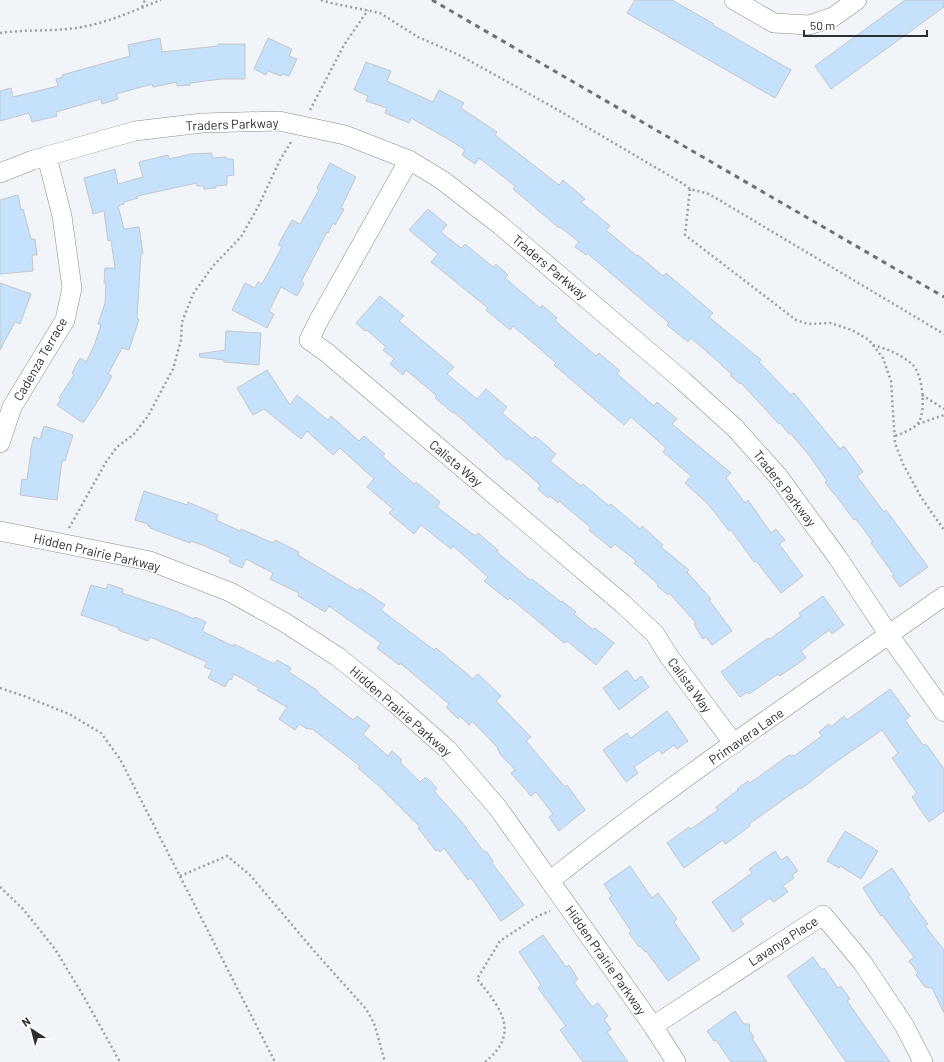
<svg xmlns="http://www.w3.org/2000/svg" width="944" height="1062" font-family="Barlow,sans-serif">
	<style>
		.building { fill: #c6e1fb; stroke: #c3c7ca }
		.lines { fill: none; stroke-linecap: round; stroke-linejoin: round }
		.street-casing { stroke: #898d91; stroke-width: 20 }
		.path { stroke: #9b9fa1; stroke-width: 2.5; stroke-dasharray: 2 3; stroke-linecap: butt }
		.street { stroke: #fff; stroke-width: 19 }
		.rail { stroke: #6d7072; stroke-width: 3; stroke-dasharray: 5 5; stroke-linecap: butt }
		.labels { text-anchor: middle; dominant-baseline: central; stroke-width: 3; stroke-linejoin: round; paint-order: stroke }
		.street-label { font-size: 13px; fill: #2c2e2f; stroke: #fff }
	</style>
	<rect width="100%" height="100%" fill="#f1f5f9"/>
	<g class="building">
		<path d="M635,0H672L714,24L713,25L791,70L775,98L627,13Z"/>
		<path d="M905,0H944V7L831,89L815,66Z"/>
		<path d="M160,38L162,52L218,46V44H245V79H221L190,83V85L177,86V82L153,87L152,84L116,94L118,99L102,104L101,99L56,112L57,116L32,122L29,113L0,121V91L11,88L13,97L58,86L56,79L63,77L62,75L130,56L128,45Z"/>
		<path d="M268,38L292,49L289,56L297,59L289,76L282,74L281,76L268,71L266,75L254,69Z"/>
		<path d="M366,62L391,71L387,81L433,102L439,90L464,103L461,108L497,132L495,135L559,185L563,180L585,199L581,202L610,226L606,230L637,256L638,255L663,276L666,273L713,313L709,317L761,360L759,362L791,395L794,393L840,449L844,446L863,472L857,476L884,512L886,510L928,567L900,587L892,576L894,575L871,543L873,542L856,519L854,520L834,493H833L825,482L827,481L809,455L790,433L789,434L780,423L779,424L741,383L740,384L730,375L732,374L721,365H722L691,338L688,342L667,325L669,323L587,253L586,255L575,247L579,242L560,227L559,228L513,189L515,186L479,158L475,164L462,155L465,150L453,142L411,118L409,123L385,113L387,108L366,101L368,96L354,90Z"/>
		<path d="M212,153V158L226,157V159H233L234,175L227,176V185L216,186V188L204,189V186H197V183L137,196L138,198L124,202V204L118,206L124,229L139,227L143,254H141L137,318L139,319L129,350L122,348L108,374L112,376L101,396L83,423L57,405L61,399L59,398L74,375L72,373L80,358L86,362L94,346L101,325L98,324L105,303L106,283H104L105,268H115L111,240L108,241L104,211L93,214L84,178L115,169L118,184L143,177L139,162L168,155L169,159L191,154Z"/>
		<path d="M330,163L356,177L341,208L344,209L335,225L333,223L328,233L327,232L301,282L304,283L297,296L281,287L269,311L274,314L267,328L232,310L245,283L255,288L258,282L262,284L282,247L278,245L292,220L300,224L319,190L317,188Z"/>
		<path d="M18,195L21,210L23,209L31,239H35L37,255H32L33,271L0,274V200Z"/>
		<path d="M428,209L447,225L441,232L461,248L465,244L493,267L496,264L508,275L505,278L540,308L542,305L557,318L555,320L561,326L596,356L599,353L620,371L617,374L654,406L657,402L677,419L672,424L731,473L726,478L745,503L748,500L771,533L776,529L785,540L779,544L803,576L781,593L756,561L754,562L731,530L729,531L708,504L685,483L691,476L663,452L666,448L631,417L624,425L554,365L556,363L539,348L513,326L510,330L486,310L488,308L431,262L438,254L409,230Z"/>
		<path d="M0,283L31,294L20,324L15,322L0,350Z"/>
		<path d="M380,296L404,316L399,321L454,367L447,374L477,399L486,389L507,407L502,413L533,439L535,436L556,454L550,461L581,486L583,484L609,506L611,504L640,529L642,526L663,545L661,547L689,570L687,572L711,599L709,600L732,631L712,645L706,637L703,639L696,628V627L694,624L696,623L669,593L668,595L657,586L658,584L634,563L636,561L615,544L611,548L589,530L591,528L559,501L558,503L550,496L548,498L538,489L540,486L538,483L509,458L507,460L454,412L453,413L435,398L437,396L406,370L403,375L390,364L394,359L383,350L386,347L367,330L365,331L356,323Z"/>
		<path d="M226,331L261,333L259,365L224,362V360L200,357L199,354L225,350Z"/>
		<path d="M267,370L290,405L297,395L328,420L331,416L359,441L364,436L385,454L382,456L414,484L416,482L440,502L437,507L475,536L478,533L498,550L497,552L530,580L532,579L561,602L562,601L576,612L574,614L593,630L595,628L614,643L596,665L567,641L564,643L510,598L508,600L484,581L488,577L453,546L451,549L421,525L414,534L389,513L393,509L367,487L374,479L340,448L333,455L307,431L301,439L264,409L253,415L237,388Z"/>
		<path d="M44,426L73,435L65,461L62,460L57,500L20,495L22,479L27,480L31,451H30L34,437L40,439Z"/>
		<path d="M144,491L187,505L188,502L218,515L216,520L240,531L241,529L273,543L275,540L299,552L298,555L358,591L360,588L385,605L381,610L434,650L436,648L473,679L478,674L501,696L496,701L531,737L526,741L565,787L567,785L585,810L559,831L549,817L553,814L536,792L531,796L511,773L515,770L499,753L500,752L497,749H499L472,721L469,725L460,716L458,719L446,707L449,704L400,663L399,665L377,648L381,643L329,606L325,612L298,596L299,593L270,579L273,573L246,559L242,568L229,562L231,558L205,546L191,541L190,543L150,528L151,527L148,526V524L135,520Z"/>
		<path d="M108,584L123,589L122,593L176,611L194,619L195,617L206,622L202,631L233,646L234,644L274,664L277,660L291,668L289,672L318,691L317,692L353,720L357,716L370,726L363,734L388,756L392,751L402,760L400,762L420,782L426,777L437,788L434,791L467,828H466L484,852L486,851L493,861L492,863L524,905L501,921L471,878L468,880L444,848L440,852L438,850L436,851L418,828L420,827L379,786L358,768L360,766L311,728V730L308,728L307,729L299,724L295,730L279,719L287,707L257,690L259,688L234,674L231,680L229,679L225,687L208,678L212,670L204,667L207,662L150,637L148,641L118,630L119,628L81,615L91,585L106,589Z"/>
		<path d="M823,596L844,625L832,634L829,630L801,651L806,658L780,676L778,674L749,694L747,692L740,697L721,672L768,638L770,639L801,616L799,613Z"/>
		<path d="M627,670L635,681L641,676L649,687L619,710L603,688Z"/>
		<path d="M890,689L910,716L905,720L923,745L926,744L944,769V811L929,822L912,797L917,793L892,758L898,753L882,730L823,771V772L801,789L800,788L749,824L750,826L727,843L725,844L723,840L684,868L667,843L689,827L691,829L718,810L716,807L738,790L737,789L748,781L750,783L789,755L791,756L793,755L794,756L822,736L819,732L829,724L831,727L844,716L847,720Z"/>
		<path d="M667,711L688,741L677,749L674,745L662,754L659,750L634,767L638,773L626,782L603,750L627,733L631,738Z"/>
		<path d="M845,831L878,851L861,879L840,866L839,868L827,861Z"/>
		<path d="M775,851L781,860L787,856L798,871L792,875L794,878L783,886L788,892L773,902L770,898L740,919L744,924L733,932L712,902L752,873L749,869Z"/>
		<path d="M630,866L652,898L658,893L677,919L674,922L700,959L668,981L646,951L645,952L640,946L639,947L629,933L631,931L609,898L612,896L604,884Z"/>
		<path d="M892,868L910,895L908,897L928,924L925,926L944,950V1013L932,988L925,987L916,975L918,973L909,961L914,957L882,915L881,916L863,888Z"/>
		<path d="M543,935L566,967L569,965L578,979L574,982L592,1007L598,1003L608,1016L604,1019L611,1029L607,1032L628,1062H583L560,1030L566,1026L538,988L541,985L519,952Z"/>
		<path d="M813,957L822,970L824,968L838,988L841,986L850,999L847,1001L890,1062H846L787,976Z"/>
		<path d="M735,1011L744,1024H750L749,1030L754,1037L752,1038L767,1062H731L716,1040L714,1041L707,1031Z"/>
	</g>
	<g class="lines">
		<g class="street-casing">
			<g id="street">
				<path d="M734,0L774,23L809,25L833,17L857,0"/>
				<path d="M409,160L319,320L309,340L326,352L623,604L655,634L668,655L734,744"/>
				<path d="M0,173L33,160L135,131L202,123L279,121L345,135L409,160L442,180L500,225L682,380L735,428L778,476L838,558L889,635L944,712"/>
				<path d="M0,443L12,407L65,320L72,288L62,216L47,157"/>
				<path d="M0,531L150,561L230,592L284,622L338,657L394,702L447,749L498,808L653,1026L676,1062"/>
				<path d="M551,880C677,779 812,689 944,596"/>
				<path d="M653,1026L823,915L862,962L904,1025L923,1062"/>
			</g>
		</g>
		<g class="path">
			<path d="M321,0L331,3L380,13L418,37L459,55L551,106L682,183L690,189L709,194L944,334"/>
			<path d="M142,7L145,0"/>
			<path d="M0,33C27,29 55,32 82,27C110,22 135,10 161,0"/>
			<path d="M310,110L344,45L368,10"/>
			<path d="M690,189L685,235L796,320L808,324L830,323L852,330L869,340L883,358L891,381L895,443L903,464L921,497L944,530"/>
			<path d="M873,345C887,349 900,354 912,364C923,374 926,410 919,422C914,429 903,433 895,436"/>
			<path d="M922,395L944,409"/>
			<path d="M918,424L944,415"/>
			<path d="M69,528L106,462L117,447L134,434L148,416L173,369L181,340L182,322L193,294L213,266L241,237L258,207L280,160L291,142"/>
			<path d="M0,688L24,696L69,714L101,733L120,759L275,1062"/>
			<path d="M180,876L227,856L250,875L315,952L366,1009L374,1023L385,1062"/>
			<path d="M0,887L23,909L55,949L84,997L120,1062"/>
			<path d="M485,1062C521,1033 501,1008 477,979L500,941L538,916L550,911"/>
		</g>
		<use href="#street" class="street"/>
		<path class="rail" d="M432,0L944,297"/>
	</g>
	<g class="labels">
		<g class="street-label">
			<text transform="translate(232 124) rotate(-2)">Traders Parkway</text>
			<text transform="translate(550 267) rotate(40)">Traders Parkway</text>
			<text transform="translate(40 359) rotate(-60)">Cadenza Terrace</text>
			<text transform="translate(456 463) rotate(40)">Calista Way</text>
			<text transform="translate(785 488) rotate(52)">Traders Parkway</text>
			<text transform="translate(97 552) rotate(13)">Hidden Prairie Parkway</text>
			<text transform="translate(690 685) rotate(54)">Calista Way</text>
			<text transform="translate(401 711) rotate(41)">Hidden Prairie Parkway</text>
			<text transform="translate(746 736) rotate(-35)">Primavera Lane</text>
			<text transform="translate(783 941) rotate(-33)">Lavanya Place</text>
			<text transform="translate(606 960) rotate(55)">Hidden Prairie Parkway</text>
		</g>
	</g>
	<g transform="translate(32 1030) rotate(324)" stroke="#ffffff" stroke-width="3" paint-order="stroke">
	<path d="M0-3L7 15L0 10L-7 15Z" fill="#2c2e2f"/>
	<text y="-6" font-size="11" font-weight="bold" text-anchor="middle" fill="#2c2e2f">N</text>
	</g>
	<path d="M804 30v6h123v-6" fill="none" stroke="#2c2e2f" stroke-width="2"/>
	<text x="810" y="30" font-size="12" fill="#2c2e2f" stroke="#ffffff" stroke-width="3" paint-order="stroke">50 m</text>
</svg>
